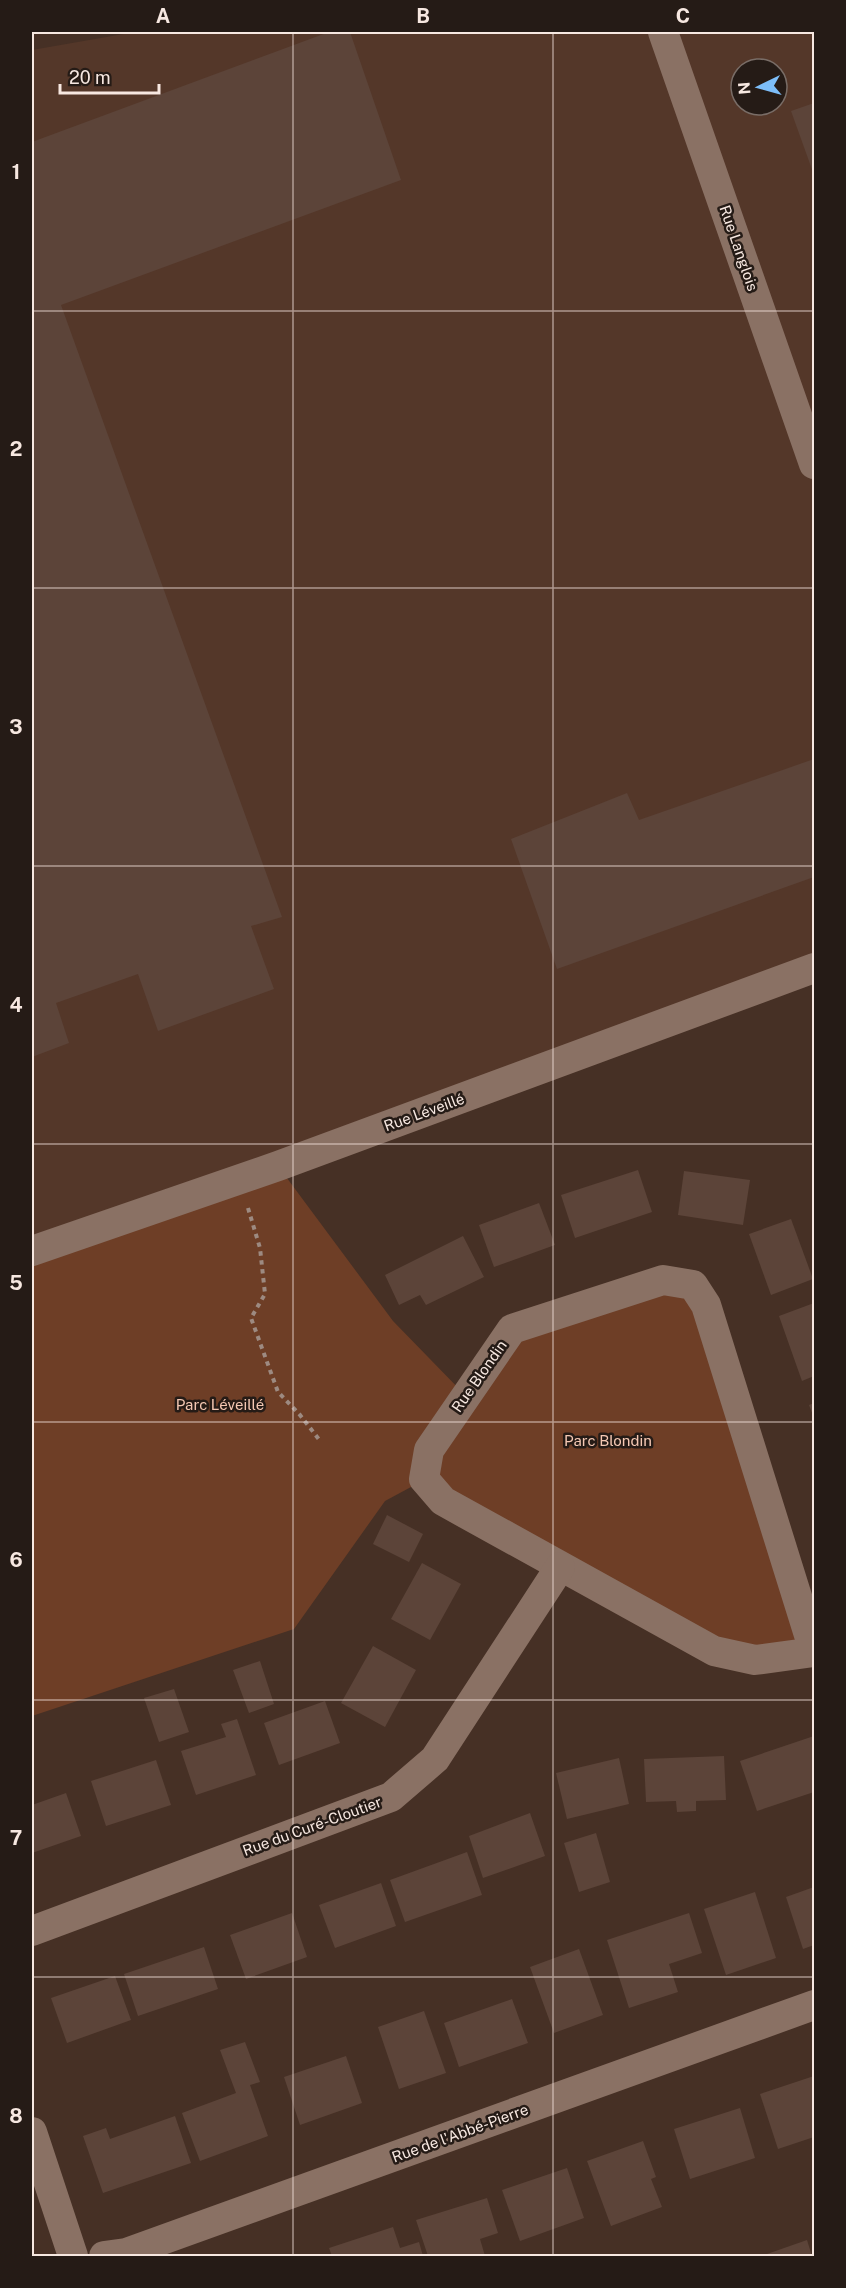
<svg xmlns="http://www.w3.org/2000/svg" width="846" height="2288" font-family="'Public Sans',sans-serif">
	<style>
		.built { fill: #543729; fill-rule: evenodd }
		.green { fill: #6e3e26 }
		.building { fill: #5c4439 }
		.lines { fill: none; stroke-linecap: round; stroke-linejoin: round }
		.path { stroke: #9d8a81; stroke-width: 4; stroke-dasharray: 4.5 4.5; stroke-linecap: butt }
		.minor { stroke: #8a7164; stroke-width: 30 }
		.grid { fill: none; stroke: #f7e8e1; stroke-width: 1.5; stroke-opacity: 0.55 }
		.labels { text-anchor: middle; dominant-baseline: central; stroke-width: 5; stroke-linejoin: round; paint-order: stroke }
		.street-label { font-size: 15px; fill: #f7e8e1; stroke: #251b16 }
		.park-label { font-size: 15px; fill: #f5c8b3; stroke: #251b16 }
		.neatline { fill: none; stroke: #f7e8e1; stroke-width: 2 }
		.grid-label { font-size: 20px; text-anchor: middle; font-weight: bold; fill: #f7e8e1 }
	</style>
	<rect width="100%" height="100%" fill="#463025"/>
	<path class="built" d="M135,32H814V968L32,1251V50ZM741,69H777V105H741Z"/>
	<path class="green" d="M278,1166L393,1321L465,1395L512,1329L693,1285L814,1652L755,1660L424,1480L385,1501L294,1629L32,1716V1251Z"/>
	<g class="building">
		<path d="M329,32H350L401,180L61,305L282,917L251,926L274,989L158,1031L138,974L56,1003L69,1043L32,1057V142Z"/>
		<path d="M814,103V175L791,111Z"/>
		<path d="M814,759V877L557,969L511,839L627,793L639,820Z"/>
		<path d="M638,1170L652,1212L575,1238L561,1195Z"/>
		<path d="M684,1171L750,1180L743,1225L678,1215Z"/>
		<path d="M539,1203L555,1245L494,1267L479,1225Z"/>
		<path d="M791,1219L813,1279L771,1295L749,1234Z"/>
		<path d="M463,1236L484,1277L426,1305L420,1295L399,1305L385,1275Z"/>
		<path d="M814,1303V1376L802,1381L779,1316Z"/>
		<path d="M814,1403V1418L809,1405Z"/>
		<path d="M387,1515L423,1534L409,1562L373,1544Z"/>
		<path d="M422,1563L461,1584L430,1640L391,1619Z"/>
		<path d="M373,1646L416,1670L385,1727L341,1703Z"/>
		<path d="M260,1661L274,1704L249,1713L233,1670Z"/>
		<path d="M174,1689L189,1732L159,1742L144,1698Z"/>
		<path d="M325,1701L340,1743L279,1765L264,1723Z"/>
		<path d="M237,1719L256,1775L196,1795L181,1751L226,1737L221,1724Z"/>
		<path d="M814,1736V1792L757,1811L740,1761Z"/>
		<path d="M724,1756L726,1800L696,1801V1811L677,1812L676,1801L646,1802L644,1759Z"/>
		<path d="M619,1758L629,1804L567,1819L556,1773Z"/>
		<path d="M156,1760L171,1805L106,1826L91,1781Z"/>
		<path d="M66,1793L81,1836L32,1853V1805Z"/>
		<path d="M530,1813L545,1856L483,1878L469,1836Z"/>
		<path d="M596,1833L610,1882L579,1892L564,1843Z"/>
		<path d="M467,1852L482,1895L405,1922L390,1880Z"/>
		<path d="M381,1883L396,1926L335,1948L319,1905Z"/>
		<path d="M814,1887V1945L803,1949L786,1897Z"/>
		<path d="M755,1892L776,1958L726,1975L704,1909Z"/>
		<path d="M292,1913L307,1957L246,1979L230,1935Z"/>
		<path d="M689,1913L702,1953L669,1964L678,1992L629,2008L607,1940Z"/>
		<path d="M204,1947L218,1989L138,2016L124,1974Z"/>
		<path d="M579,1949L603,2015L554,2033L530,1967Z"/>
		<path d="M115,1976L131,2020L67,2043L51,1998Z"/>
		<path d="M512,1999L528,2043L459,2067L444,2023Z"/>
		<path d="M424,2011L446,2073L399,2089L378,2027Z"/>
		<path d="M245,2042L260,2082L250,2085L268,2136L200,2161L182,2113L236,2093L220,2050Z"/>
		<path d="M346,2056L362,2103L300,2125L284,2077Z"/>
		<path d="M814,2076V2137L778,2149L760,2094Z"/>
		<path d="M740,2108L755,2158L690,2179L674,2129Z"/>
		<path d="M175,2116L191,2163L103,2193L83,2136L106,2128L110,2139Z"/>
		<path d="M643,2141L656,2177L651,2179L662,2207L611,2226L587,2161Z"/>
		<path d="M567,2168L584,2218L520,2241L502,2190Z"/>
		<path d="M487,2198L498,2233L480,2239L485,2256H428L416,2220Z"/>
		<path d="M393,2227L400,2248L419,2242L423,2256H332L329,2248Z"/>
		<path d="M807,2240L812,2256H768L767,2254Z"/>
	</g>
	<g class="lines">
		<path class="path" d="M248,1208L260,1248L265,1294L251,1318L278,1392L300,1415L321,1442"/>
		<g class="minor">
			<path d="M663,32L814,464"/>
			<path d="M32,1251L278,1166L814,968"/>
			<path d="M814,1651L706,1305L693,1285L663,1280L512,1329L429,1450L424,1479L443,1501L714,1651L755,1660L814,1652"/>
			<path d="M32,1931L391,1797L435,1759L560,1567"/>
			<path d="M32,2132L73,2256"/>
			<path d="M104,2256L126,2253L814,2005"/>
		</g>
	</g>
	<path class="grid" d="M293,32V2256M553,32V2256M32,311H814M32,588H814M32,866H814M32,1144H814M32,1422H814M32,1700H814M32,1977H814"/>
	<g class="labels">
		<g class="street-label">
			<text transform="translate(739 248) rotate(71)">Rue Langlois</text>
			<text transform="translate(424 1112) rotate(-20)">Rue Léveillé</text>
			<text transform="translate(479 1376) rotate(-55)">Rue Blondin</text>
			<text transform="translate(312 1826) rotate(-20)">Rue du Curé-Cloutier</text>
			<text transform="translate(460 2133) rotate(-20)">Rue de l'Abbé-Pierre</text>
		</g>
		<g class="park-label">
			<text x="220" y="1404">Parc Léveillé</text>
			<text x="608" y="1440">Parc Blondin</text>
		</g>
	</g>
	<rect width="846" height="2288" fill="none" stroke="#251b16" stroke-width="66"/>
	<g transform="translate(759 87) rotate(265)"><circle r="28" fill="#251b16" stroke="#796d67" stroke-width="1.5"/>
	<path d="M0-4.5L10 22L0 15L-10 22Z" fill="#7dbef9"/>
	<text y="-9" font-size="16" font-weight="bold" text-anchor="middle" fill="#f7e8e1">N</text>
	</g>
	<path d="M60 84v9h99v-9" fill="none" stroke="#f7e8e1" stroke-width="3"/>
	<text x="69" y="84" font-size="18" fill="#f7e8e1" stroke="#251b16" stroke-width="4.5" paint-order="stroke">20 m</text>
	<rect x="33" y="33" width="780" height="2222" class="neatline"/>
	<g class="grid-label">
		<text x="163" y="23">A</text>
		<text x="423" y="23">B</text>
		<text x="683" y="23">C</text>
		<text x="16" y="179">1</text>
		<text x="16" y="456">2</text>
		<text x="16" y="734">3</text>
		<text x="16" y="1012">4</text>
		<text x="16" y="1290">5</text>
		<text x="16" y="1567">6</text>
		<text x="16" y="1845">7</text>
		<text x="16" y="2123">8</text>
	</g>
</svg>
